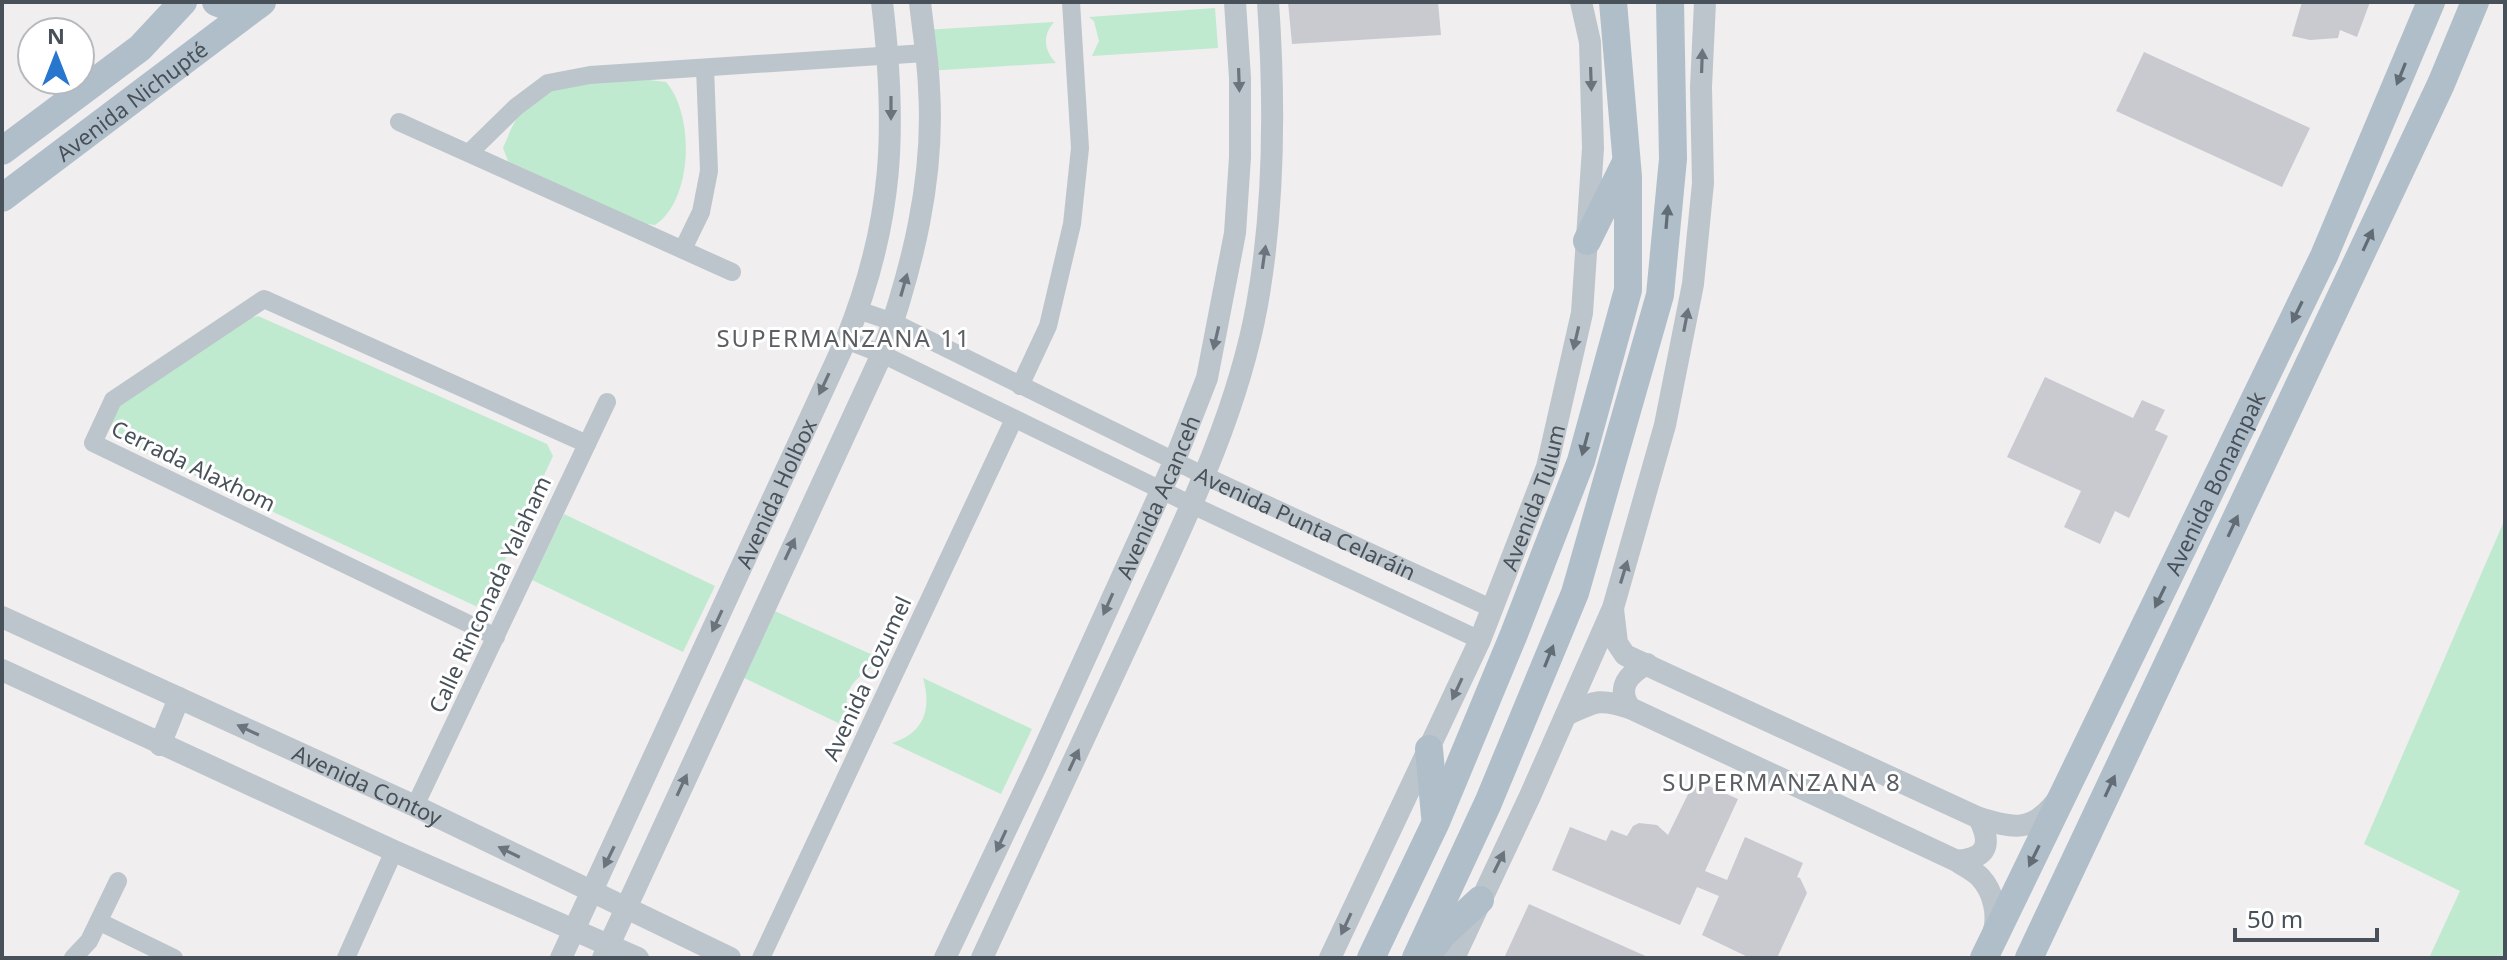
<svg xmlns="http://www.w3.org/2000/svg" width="2507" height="960" font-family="'Noto Sans',sans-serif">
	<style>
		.green { fill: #bfeacf }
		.building { fill: #c9cad0 }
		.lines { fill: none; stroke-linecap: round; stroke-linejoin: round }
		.minor { stroke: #bdc5cc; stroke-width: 18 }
		.tertiary { stroke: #bdc5cc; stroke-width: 22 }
		.primary { stroke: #b0beca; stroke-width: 28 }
		.oneway { fill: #6b747c }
		.oneway2 { fill: #626c75 }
		.labels { text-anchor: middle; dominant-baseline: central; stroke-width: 6; stroke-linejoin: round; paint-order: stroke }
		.street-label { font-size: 22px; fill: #485159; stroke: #fff }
		.neighbourhood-label { font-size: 24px; letter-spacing: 2px; fill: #5b5e62; stroke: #fff }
	</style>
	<rect width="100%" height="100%" fill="#f0eeee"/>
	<g class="green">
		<path d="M1215,8L1218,48L1092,56L1099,41L1094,21L1089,17Z"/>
		<path d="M1054,22C1042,36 1044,50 1056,63L927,71L924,30Z"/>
		<path d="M649,80L666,82C695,115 693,200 655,225L640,223L508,161L503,148C508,137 512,124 520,114C548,77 608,82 649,80Z"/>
		<path d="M258,316L547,444L553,456L482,609L114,438C107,424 113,415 119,401L248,319Z"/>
		<path d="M564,514L715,586L683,652L532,580Z"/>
		<path d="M2505,519V958H2429L2460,891L2364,844Z"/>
		<path d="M768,608L884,660C851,680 836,692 855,731L736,674Z"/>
		<path d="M923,678L1032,729L1001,794L892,743C924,733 932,709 923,678Z"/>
	</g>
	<g class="building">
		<path d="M1288,2H1438L1441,35L1292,44Z"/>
		<path d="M2302,2H2370L2357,37L2340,30L2338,38L2310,40L2292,36Z"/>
		<path d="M2144,52L2310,128L2282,187L2116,111Z"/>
		<path d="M2045,377L2133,418L2142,400L2165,410L2155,430L2168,436L2129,518L2115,511L2100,544L2064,527L2081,491L2007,457Z"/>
		<path d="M1695,780L1738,799L1705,871L1727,880L1745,837L1803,863L1797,877L1800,878L1807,893L1777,958H1750L1702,935L1719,896L1697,887L1680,925L1552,870L1570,827L1606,841L1611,830L1627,836L1633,826L1639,823L1657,825L1668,835Z"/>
		<path d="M1529,904L1650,958H1504Z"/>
	</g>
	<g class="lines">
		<g class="minor">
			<path d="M399,122L732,272"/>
			<path d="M470,152L516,107L548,83L590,75L925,53"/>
			<path d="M683,249L701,212L709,171L705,68"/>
			<path id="s1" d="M858,310L893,322L1203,475L1493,609"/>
			<path d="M846,340L882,354L1192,505L1480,640"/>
			<path d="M1020,386L1048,326L1072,224L1080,148L1071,2"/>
			<path d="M496,637L93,443L113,400L264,299L587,444"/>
			<path d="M415,806L607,402"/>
			<path d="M100,922L174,958"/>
			<path d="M73,958L89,941L118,881"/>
			<path d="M346,958L394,851"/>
			<path d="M761,958L1014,419"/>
		</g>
		<g class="tertiary">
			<path d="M1613,609L1617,643L1625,655L1979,818C2014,828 2031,833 2056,802"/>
			<path id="s2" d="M2,617L415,806L730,958"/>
			<path d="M2,670L394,851L638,958"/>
			<path d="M1630,708C1616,688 1628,674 1647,664"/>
			<path d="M1566,715C1596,701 1599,698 1630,708L1957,861C1964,866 1974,871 1980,877C1994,892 1999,916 1993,934"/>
			<path d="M160,745L179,698"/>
			<path d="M1957,861C1988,858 1992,844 1979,818"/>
			<path id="s3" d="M561,958L846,340C894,221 897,128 882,2"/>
			<path d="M603,958L882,354C912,269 935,179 929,88C928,59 923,31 920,2"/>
			<path id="s4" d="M945,958L1038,762L1175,460L1207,378L1235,233L1240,157V78L1235,2"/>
			<path d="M982,958C1034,846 1086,734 1138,622C1185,520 1237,416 1257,305C1275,205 1275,103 1268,2"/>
			<path id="s5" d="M1330,958L1480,640L1547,467L1582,313L1593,148L1590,42L1581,2"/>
			<path d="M1454,958L1530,796L1613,608L1665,425L1693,284L1703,183L1701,87L1705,2"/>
		</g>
		<g class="primary">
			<path d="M216,2L235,9L259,4"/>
			<path d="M2,151L140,48L183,2"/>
			<path id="s6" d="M2,198L262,2"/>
			<path d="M1587,241L1625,164"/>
			<path d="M1429,749L1435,816"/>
			<path d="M1430,951L1443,934L1480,900"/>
			<path d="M1371,958L1436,822L1514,634L1581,461L1628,290V177L1613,2"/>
			<path d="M1416,958L1488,803L1575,593L1660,295L1673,159L1670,2"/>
			<path id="s7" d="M1984,958L2324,256L2431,2"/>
			<path d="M2029,958L2441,84L2475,2"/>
		</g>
	</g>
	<defs><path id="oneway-solid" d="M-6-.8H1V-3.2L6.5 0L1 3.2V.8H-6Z" transform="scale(2)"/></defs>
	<g class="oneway">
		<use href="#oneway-solid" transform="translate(1702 61) rotate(-88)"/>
		<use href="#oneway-solid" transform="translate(1591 79) rotate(88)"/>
		<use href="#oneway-solid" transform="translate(1239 80) rotate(88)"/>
		<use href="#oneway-solid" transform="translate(891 108) rotate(90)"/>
		<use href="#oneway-solid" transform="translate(1264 257) rotate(-82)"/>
		<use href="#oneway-solid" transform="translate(904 285) rotate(-74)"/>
		<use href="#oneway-solid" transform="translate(1686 320) rotate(-79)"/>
		<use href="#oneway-solid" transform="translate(1216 338) rotate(103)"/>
		<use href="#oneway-solid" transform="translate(1576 338) rotate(103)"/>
		<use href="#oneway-solid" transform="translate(824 384) rotate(115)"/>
		<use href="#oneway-solid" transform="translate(790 549) rotate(-65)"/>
		<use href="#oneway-solid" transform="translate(1624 572) rotate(-73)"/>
		<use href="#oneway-solid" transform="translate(1108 604) rotate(114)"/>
		<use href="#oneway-solid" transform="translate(717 621) rotate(115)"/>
		<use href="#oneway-solid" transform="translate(1457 689) rotate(115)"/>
		<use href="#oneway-solid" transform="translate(248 730) rotate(-155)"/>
		<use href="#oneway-solid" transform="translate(1074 760) rotate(-65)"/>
		<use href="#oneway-solid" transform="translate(682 785) rotate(-65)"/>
		<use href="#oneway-solid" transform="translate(1001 841) rotate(115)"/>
		<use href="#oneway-solid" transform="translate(509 852) rotate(-154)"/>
		<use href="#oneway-solid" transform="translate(609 857) rotate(116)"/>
		<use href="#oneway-solid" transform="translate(1499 862) rotate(-64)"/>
		<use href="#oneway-solid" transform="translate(1346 924) rotate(115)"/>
	</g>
	<g class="oneway2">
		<use href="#oneway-solid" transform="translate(2401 74) rotate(112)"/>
		<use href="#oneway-solid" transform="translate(1667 217) rotate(-85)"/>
		<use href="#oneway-solid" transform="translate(2368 240) rotate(-65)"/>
		<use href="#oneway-solid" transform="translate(2297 312) rotate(116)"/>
		<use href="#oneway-solid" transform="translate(1585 444) rotate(105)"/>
		<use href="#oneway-solid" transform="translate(2233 526) rotate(-65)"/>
		<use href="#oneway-solid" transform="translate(2160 597) rotate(116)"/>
		<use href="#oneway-solid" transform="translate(1549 656) rotate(-68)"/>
		<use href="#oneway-solid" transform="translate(2110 786) rotate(-65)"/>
		<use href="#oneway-solid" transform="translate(2034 856) rotate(116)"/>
	</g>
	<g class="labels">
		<g class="street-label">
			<text stroke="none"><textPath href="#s6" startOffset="162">Avenida Nichupté</textPath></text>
			<text transform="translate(194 465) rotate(26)">Cerrada Alaxhom</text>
			<text stroke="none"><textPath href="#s7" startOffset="528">Avenida Bonampak</textPath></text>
			<text stroke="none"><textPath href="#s3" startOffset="512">Avenida Holbox</textPath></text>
			<text stroke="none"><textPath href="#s4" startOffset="508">Avenida Acanceh</textPath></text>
			<text stroke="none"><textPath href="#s5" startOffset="504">Avenida Tulum</textPath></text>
			<text stroke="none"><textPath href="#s1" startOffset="496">Avenida Punta Celaráin</textPath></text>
			<text transform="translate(489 594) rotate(-65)">Calle Rinconada Yalaham</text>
			<text transform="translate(866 678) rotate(-65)">Avenida Cozumel</text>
			<text stroke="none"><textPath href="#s2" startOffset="402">Avenida Contoy</textPath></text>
		</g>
		<g class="neighbourhood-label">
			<text x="844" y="337">SUPERMANZANA 11</text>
			<text x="1782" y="781">SUPERMANZANA 8</text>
		</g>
	</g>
	<rect width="2507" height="960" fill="none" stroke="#485159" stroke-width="8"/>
	<g transform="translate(56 56)"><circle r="38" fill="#ffffff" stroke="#b6b9bd" stroke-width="2"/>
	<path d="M0-6L14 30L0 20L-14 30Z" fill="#2976cf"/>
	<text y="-12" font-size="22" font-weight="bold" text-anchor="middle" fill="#485159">N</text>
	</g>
	<path d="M2235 928v12h142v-12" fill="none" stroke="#485159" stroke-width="4"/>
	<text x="2247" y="928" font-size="24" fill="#485159" stroke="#ffffff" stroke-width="6" paint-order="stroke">50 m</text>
</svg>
